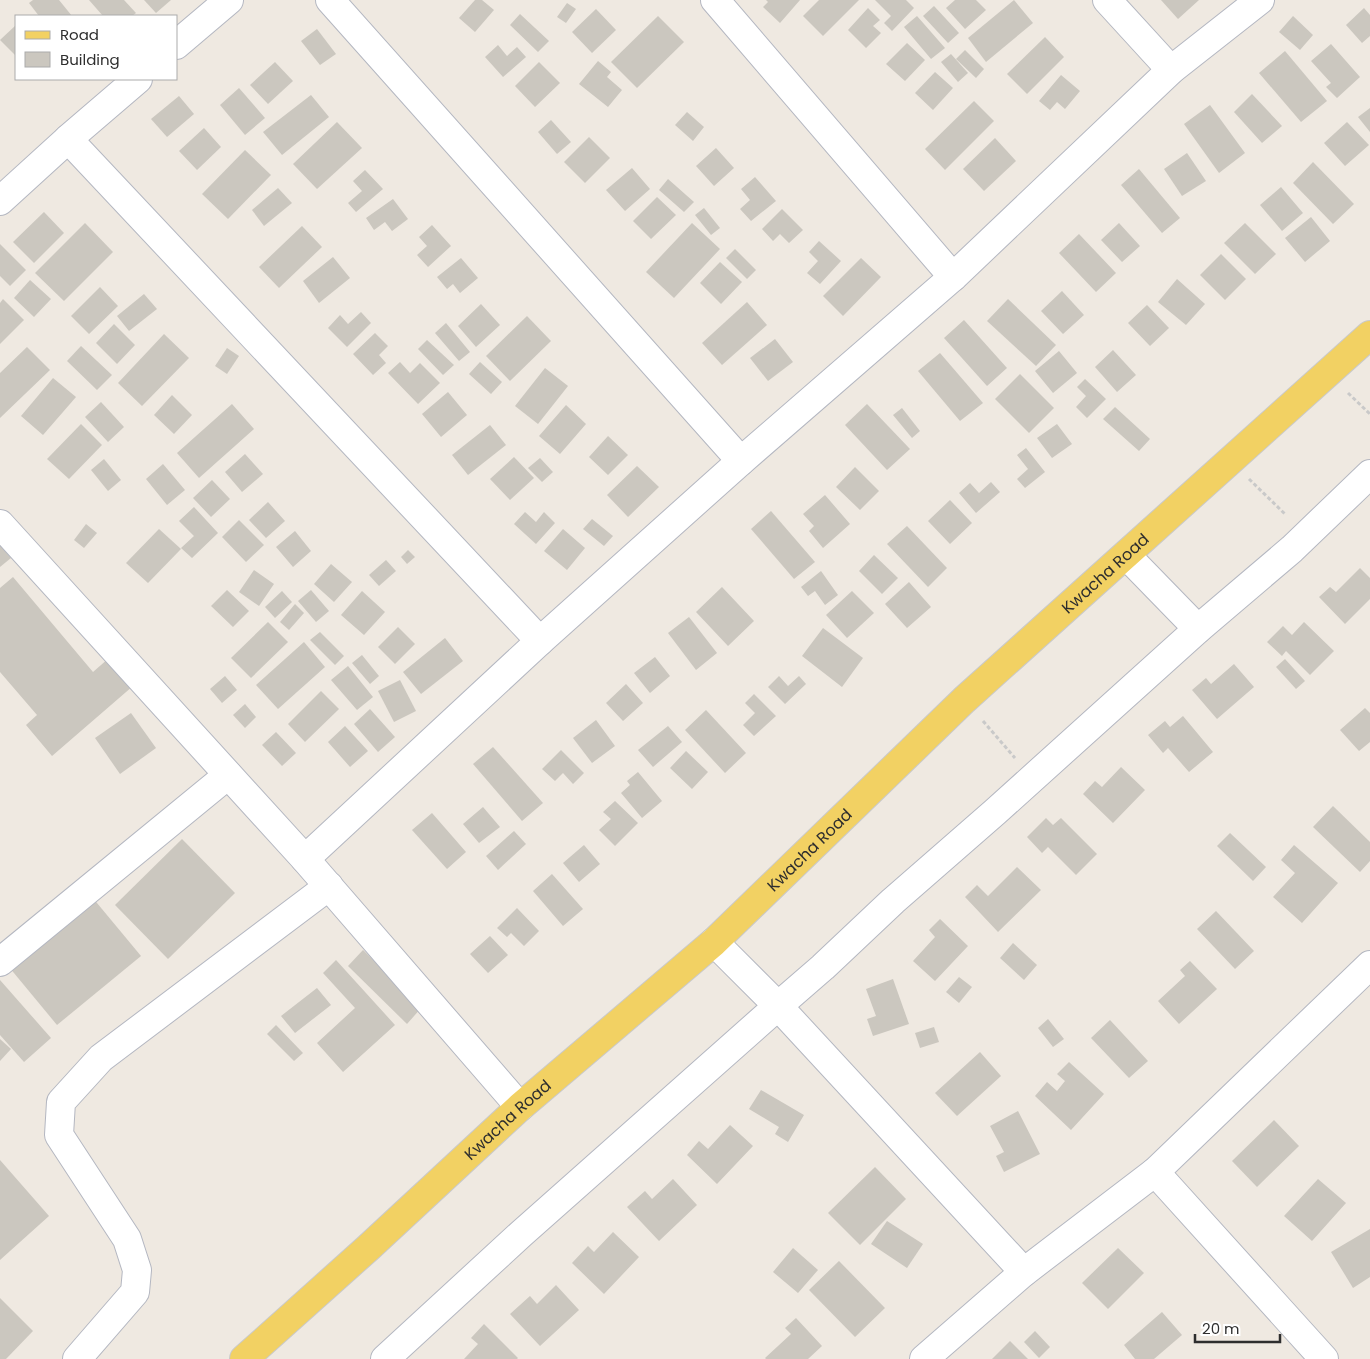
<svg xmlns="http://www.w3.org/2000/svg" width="1370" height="1359" font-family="Poppins,sans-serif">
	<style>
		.building { fill: #cbc7bf }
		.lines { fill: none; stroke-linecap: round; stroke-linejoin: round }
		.minor-casing { stroke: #b4b7c1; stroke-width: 30 }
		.major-casing { stroke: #c9c9c9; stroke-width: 30 }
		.path { stroke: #c9c9c9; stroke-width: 3; stroke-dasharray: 4 2.5; stroke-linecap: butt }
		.minor { stroke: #fff; stroke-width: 28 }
		.major { stroke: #f2d163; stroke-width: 28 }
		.labels { text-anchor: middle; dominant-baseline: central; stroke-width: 4; stroke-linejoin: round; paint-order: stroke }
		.street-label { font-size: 16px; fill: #2e2e2e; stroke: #fff }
	</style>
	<rect width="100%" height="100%" fill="#efe9e1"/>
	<g class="building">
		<path d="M33,0H59L72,16H39L29,3Z"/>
		<path d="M89,0H124L136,13L132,16H103Z"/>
		<path d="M144,0H171L156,13Z"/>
		<path d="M475,0H482L494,10L475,32L459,18Z"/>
		<path d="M766,0H800L780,23L763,7L768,2Z"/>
		<path d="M819,0H859L823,36L803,16Z"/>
		<path d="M875,0H906L914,8L892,31L884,23L891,16Z"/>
		<path d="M955,0H976L986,10L965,29L946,8Z"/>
		<path d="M1014,0L1033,23L986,62L968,38Z"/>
		<path d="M1161,0H1199L1178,19Z"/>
		<path d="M567,3L576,9L566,23L557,17Z"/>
		<path d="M934,6L959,33L948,43L923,16Z"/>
		<path d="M868,8L880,20L873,26L881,33L866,48L848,30Z"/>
		<path d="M1364,8L1370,15V36L1362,43L1346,25Z"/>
		<path d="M596,9L616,30L592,53L572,32Z"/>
		<path d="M520,14L549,41L538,52L510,25Z"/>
		<path d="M658,16L684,42L637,88L611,62Z"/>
		<path d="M917,16L945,48L931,59L904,27Z"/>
		<path d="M1293,16L1313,35L1300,50L1279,32Z"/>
		<path d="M16,25V56L0,40Z"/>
		<path d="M317,29L336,54L320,65L301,41Z"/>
		<path d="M1045,37L1064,57L1027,94L1007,74Z"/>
		<path d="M907,43L925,60L905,81L886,64Z"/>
		<path d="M1331,44L1360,77L1337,98L1326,87L1331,83L1311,61Z"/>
		<path d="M498,45L507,56L517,47L526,57L503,77L485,57Z"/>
		<path d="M965,50L984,69L976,78L956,59Z"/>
		<path d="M1285,51L1327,101L1301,122L1259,73Z"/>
		<path d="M951,54L968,73L958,82L941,62Z"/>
		<path d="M598,61L611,72L607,77L622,90L608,107L579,84Z"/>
		<path d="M275,62L293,81L268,104L250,85Z"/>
		<path d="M539,62L560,83L535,107L515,86Z"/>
		<path d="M935,72L953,88L933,110L915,93Z"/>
		<path d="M1061,75L1080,91L1065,109L1057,102L1050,110L1039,101Z"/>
		<path d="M239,88L265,118L245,135L220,105Z"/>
		<path d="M1252,94L1282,126L1262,143L1234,112Z"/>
		<path d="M311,95L329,117L282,155L263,132Z"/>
		<path d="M179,96L194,114L167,137L151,119Z"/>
		<path d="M974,101L994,121L945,170L925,149Z"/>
		<path d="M1210,105L1245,153L1219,173L1184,124Z"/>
		<path d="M1370,108V132L1358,117Z"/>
		<path d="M687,112L704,127L693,141L675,125Z"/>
		<path d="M551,120L571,142L557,154L538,132Z"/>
		<path d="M337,122L362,148L317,189L293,164Z"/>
		<path d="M1347,122L1369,145L1345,166L1324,143Z"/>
		<path d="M204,128L221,147L197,170L179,151Z"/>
		<path d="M589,137L610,158L585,183L564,162Z"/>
		<path d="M995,138L1016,161L984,191L963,169Z"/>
		<path d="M716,148L734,168L714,186L696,166Z"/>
		<path d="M245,150L271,175L228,219L202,194Z"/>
		<path d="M1187,153L1206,181L1182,196L1164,169Z"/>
		<path d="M1313,162L1354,204L1333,224L1293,183Z"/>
		<path d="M632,168L650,189L625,211L606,190Z"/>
		<path d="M1139,169L1180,218L1162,233L1121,185Z"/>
		<path d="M365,170L383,189L356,212L348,203L362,191L353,181Z"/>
		<path d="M755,177L776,201L751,221L740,209L750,200L741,189Z"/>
		<path d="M668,179L694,202L684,212L659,190Z"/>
		<path d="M1281,187L1303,213L1282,231L1260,205Z"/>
		<path d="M278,188L292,203L264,226L252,210Z"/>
		<path d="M657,197L676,215L651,239L633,221Z"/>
		<path d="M393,199L408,219L392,231L385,222L374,230L366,218Z"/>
		<path d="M704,208L720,228L711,235L695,215Z"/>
		<path d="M782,209L803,230L789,243L780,234L773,241L762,229Z"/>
		<path d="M44,212L64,233L34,263L13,242Z"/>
		<path d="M1311,217L1330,241L1305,262L1285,238Z"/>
		<path d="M85,223L113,252L64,301L35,273Z"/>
		<path d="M692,223L720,249L674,298L646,272Z"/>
		<path d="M1119,223L1140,246L1122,262L1101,240Z"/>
		<path d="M1245,223L1276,254L1255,274L1224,243Z"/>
		<path d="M432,225L451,246L428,267L417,255L427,246L419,237Z"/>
		<path d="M302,226L322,247L279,288L259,267Z"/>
		<path d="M1079,234L1116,273L1096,292L1059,253Z"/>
		<path d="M819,241L841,261L820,284L807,273L818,261L809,252Z"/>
		<path d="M0,244L26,270L10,286L0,276Z"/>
		<path d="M735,249L756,270L747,279L726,258Z"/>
		<path d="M1221,254L1246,279L1225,300L1200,275Z"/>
		<path d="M333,257L350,278L319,303L303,281Z"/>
		<path d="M461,258L478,278L460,293L453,284L447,289L437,277Z"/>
		<path d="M861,258L881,277L843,316L823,296Z"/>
		<path d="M720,262L742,282L721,304L700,283Z"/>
		<path d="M1177,279L1205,304L1186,325L1158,302Z"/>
		<path d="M30,280L51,299L34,317L14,298Z"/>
		<path d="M100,287L118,306L89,334L71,316Z"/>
		<path d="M1062,291L1084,315L1063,334L1041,311Z"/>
		<path d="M144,294L157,309L129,331L117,316Z"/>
		<path d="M3,299L24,320L0,344V303Z"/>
		<path d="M1008,299L1056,345L1036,366L987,321Z"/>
		<path d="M747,302L767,325L722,365L702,343Z"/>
		<path d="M481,304L500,325L476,347L458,326Z"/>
		<path d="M1147,305L1169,328L1150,346L1128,323Z"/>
		<path d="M361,312L371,323L347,347L328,328L340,315L348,324Z"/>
		<path d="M527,316L551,341L510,381L486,356Z"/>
		<path d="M964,320L1007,368L987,386L944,338Z"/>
		<path d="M446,323L470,352L459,361L435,333Z"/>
		<path d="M114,324L135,345L117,364L96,343Z"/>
		<path d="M375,333L388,346L379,355L386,363L373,375L353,354Z"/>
		<path d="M164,334L189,358L142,406L118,383Z"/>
		<path d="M775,339L793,362L768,381L750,358Z"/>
		<path d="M427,340L454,365L443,375L418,349Z"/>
		<path d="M81,346L112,375L97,390L67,361Z"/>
		<path d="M27,347L50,370L0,418V373Z"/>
		<path d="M227,348L239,356L227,374L215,366Z"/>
		<path d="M1113,350L1136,375L1117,392L1095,367Z"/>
		<path d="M1059,351L1077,373L1053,393L1035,371Z"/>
		<path d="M940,353L983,403L960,421L918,371Z"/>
		<path d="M400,362L410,373L420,363L440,383L418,404L388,373Z"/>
		<path d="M480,362L502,382L491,394L469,374Z"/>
		<path d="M545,368L568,386L538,424L515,406Z"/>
		<path d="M1020,374L1054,408L1029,433L995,399Z"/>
		<path d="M53,378L76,397L43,435L21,416Z"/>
		<path d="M1085,379L1106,399L1087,418L1076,407L1086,396L1077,387Z"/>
		<path d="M448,392L467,415L441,437L422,414Z"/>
		<path d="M172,395L192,415L174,434L154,415Z"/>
		<path d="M101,402L124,427L108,442L85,417Z"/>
		<path d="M232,404L254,429L199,478L177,453Z"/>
		<path d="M867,404L910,449L887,470L845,425Z"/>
		<path d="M566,405L586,424L560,454L539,436Z"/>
		<path d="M1115,407L1150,439L1139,451L1103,419Z"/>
		<path d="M902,408L920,431L912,438L893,415Z"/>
		<path d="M81,424L102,445L69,479L47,459Z"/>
		<path d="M1057,424L1072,444L1052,458L1037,438Z"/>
		<path d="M490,425L506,445L468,475L452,455Z"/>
		<path d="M608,436L628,455L608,475L589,457Z"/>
		<path d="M1026,448L1045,472L1025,488L1017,479L1028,469L1017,455Z"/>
		<path d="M245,454L263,474L242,492L225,472Z"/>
		<path d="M514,457L534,478L510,500L490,479Z"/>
		<path d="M540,458L553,472L542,482L528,468Z"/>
		<path d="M104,459L121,480L108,491L91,470Z"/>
		<path d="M163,464L185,490L167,505L146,479Z"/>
		<path d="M637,466L659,487L628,517L607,495Z"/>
		<path d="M855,467L879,491L860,510L836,487Z"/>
		<path d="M212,480L230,499L211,517L193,498Z"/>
		<path d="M991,482L1000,492L976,513L959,493L970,483L979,493Z"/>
		<path d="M825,495L850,524L823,548L809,531L814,526L803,514Z"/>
		<path d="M950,500L972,523L950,544L928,521Z"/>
		<path d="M268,502L285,521L266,538L249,520Z"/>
		<path d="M194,507L218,533L192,558L181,548L194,536L179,521Z"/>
		<path d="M771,511L815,562L794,579L751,529Z"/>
		<path d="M525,512L536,522L544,512L555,523L536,544L514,524Z"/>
		<path d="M592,519L613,536L604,546L583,529Z"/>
		<path d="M239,520L264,545L246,562L222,537Z"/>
		<path d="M86,524L97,533L84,548L74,540Z"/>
		<path d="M907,526L947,568L928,587L887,544Z"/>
		<path d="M159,529L181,549L148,583L126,563Z"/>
		<path d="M563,529L585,548L567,570L544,551Z"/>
		<path d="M295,531L311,551L293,567L276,547Z"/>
		<path d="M0,545L11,558L0,567Z"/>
		<path d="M408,550L415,557L407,564L401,557Z"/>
		<path d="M874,555L898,578L882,594L859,571Z"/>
		<path d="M386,560L396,571L379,586L369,575Z"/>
		<path d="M331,564L352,582L334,602L314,584Z"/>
		<path d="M1360,568L1370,578V599L1345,624L1319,597L1330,587L1336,592Z"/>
		<path d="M254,570L274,584L259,606L239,592Z"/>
		<path d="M821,571L838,595L825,605L815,591L808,596L801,587Z"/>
		<path d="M13,577L93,672L109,658L133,686L52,756L26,725L37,715L0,672V588Z"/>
		<path d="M909,582L931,607L907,628L885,604Z"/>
		<path d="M722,587L754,621L728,646L696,612Z"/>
		<path d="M227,590L249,611L233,627L211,606Z"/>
		<path d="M311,590L329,611L316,622L298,601Z"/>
		<path d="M282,591L292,602L275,618L265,607Z"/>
		<path d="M362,591L385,612L364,635L341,615Z"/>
		<path d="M852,591L874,613L847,638L826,615Z"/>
		<path d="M295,604L304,613L289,630L280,622Z"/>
		<path d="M689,617L717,653L696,670L668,633Z"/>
		<path d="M268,622L288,642L251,678L231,658Z"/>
		<path d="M1304,622L1334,651L1310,675L1286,651L1282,656L1267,642L1283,626L1292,635Z"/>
		<path d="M398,627L415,644L395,664L378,647Z"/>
		<path d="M823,628L863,658L842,687L802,656Z"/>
		<path d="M320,632L344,656L335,665L310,640Z"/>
		<path d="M445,638L463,661L421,694L403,672Z"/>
		<path d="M304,642L325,667L278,709L256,685Z"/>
		<path d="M362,655L379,676L370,684L352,663Z"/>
		<path d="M655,657L670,676L650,693L634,673Z"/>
		<path d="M1285,659L1305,681L1296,689L1276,667Z"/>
		<path d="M1234,664L1254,687L1217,719L1192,690L1206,678L1211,684Z"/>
		<path d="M348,666L373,697L357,710L331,680Z"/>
		<path d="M225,676L237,690L222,703L210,689Z"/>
		<path d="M779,676L788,686L799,676L806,684L785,704L768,687Z"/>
		<path d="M400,680L416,711L394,722L378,691Z"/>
		<path d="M626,684L643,703L623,721L606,703Z"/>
		<path d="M321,691L339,709L305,742L288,724Z"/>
		<path d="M754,694L776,716L754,736L743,725L755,713L745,703Z"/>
		<path d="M245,704L256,717L245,728L233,715Z"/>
		<path d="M1365,708L1370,713V742L1359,751L1340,730Z"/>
		<path d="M370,709L395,737L378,752L354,724Z"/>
		<path d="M706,710L746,753L725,773L685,730Z"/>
		<path d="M131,713L156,748L120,774L95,738Z"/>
		<path d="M1183,716L1213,752L1189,772L1168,748L1163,753L1148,735L1165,721L1170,727Z"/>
		<path d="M596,720L615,746L592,763L573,738Z"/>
		<path d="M345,726L368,751L350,767L328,742Z"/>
		<path d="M668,726L682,742L653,767L638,750Z"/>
		<path d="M276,732L296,753L282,766L262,745Z"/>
		<path d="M493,747L543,803L522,821L473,764Z"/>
		<path d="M561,750L584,773L573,784L563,773L555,781L542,769Z"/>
		<path d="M686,751L708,772L692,789L670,768Z"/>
		<path d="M1121,767L1145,790L1113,823L1083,794L1095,781L1102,787Z"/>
		<path d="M638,772L662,801L642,818L621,793L630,785L627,781Z"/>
		<path d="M615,801L638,823L615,846L599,830L611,819L603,812Z"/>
		<path d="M1333,806L1370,842V861L1360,872L1313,827Z"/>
		<path d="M483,807L500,827L479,843L463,824Z"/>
		<path d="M432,813L466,852L447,869L412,830Z"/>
		<path d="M1046,818L1053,825L1061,818L1097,854L1076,875L1048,847L1042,853L1027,837Z"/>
		<path d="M514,831L526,844L498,870L486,856Z"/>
		<path d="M1230,833L1266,867L1253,881L1217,846Z"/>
		<path d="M182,839L235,893L168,959L115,905Z"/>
		<path d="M584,845L600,864L579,882L563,863Z"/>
		<path d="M1294,845L1338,883L1302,923L1273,897L1295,873L1281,860Z"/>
		<path d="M1017,867L1041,890L998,932L965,897L977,885L988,896Z"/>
		<path d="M552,874L583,909L563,926L533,891Z"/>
		<path d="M92,897L141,956L57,1025L9,967Z"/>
		<path d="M517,908L539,931L524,946L511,933L507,937L497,928Z"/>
		<path d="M1216,911L1254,951L1235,969L1197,929Z"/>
		<path d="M940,919L968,946L935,981L913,961L935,937L929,930Z"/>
		<path d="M490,936L508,955L488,973L470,954Z"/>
		<path d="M1013,943L1037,965L1024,980L1000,958Z"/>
		<path d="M363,950L422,1007L407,1024L348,966Z"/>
		<path d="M336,960L395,1025L343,1072L317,1043L355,1008L323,973Z"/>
		<path d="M1190,961L1217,989L1179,1024L1158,1001L1185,976L1180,970Z"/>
		<path d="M959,977L972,987L959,1003L946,992Z"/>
		<path d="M893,979L909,1024L873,1036L867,1019L876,1016L866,989Z"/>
		<path d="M0,980L51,1038L24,1062L0,1035Z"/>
		<path d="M317,988L331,1005L295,1033L281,1016Z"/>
		<path d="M1048,1019L1064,1039L1053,1047L1038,1028Z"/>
		<path d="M1110,1020L1148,1061L1129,1078L1091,1038Z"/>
		<path d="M276,1025L303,1053L294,1061L267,1034Z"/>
		<path d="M934,1027L939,1042L920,1048L915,1033Z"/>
		<path d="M0,1039L11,1049L0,1061Z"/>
		<path d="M980,1052L1001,1076L957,1116L935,1093Z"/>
		<path d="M1069,1062L1104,1094L1071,1130L1035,1096L1047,1082L1057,1091L1065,1081L1057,1074Z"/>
		<path d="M761,1090L804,1115L788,1142L775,1134L779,1127L749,1109Z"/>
		<path d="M1018,1111L1040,1154L1004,1172L996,1156L1004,1152L990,1126Z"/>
		<path d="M1274,1120L1299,1146L1257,1187L1232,1161Z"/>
		<path d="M730,1125L753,1146L717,1184L687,1155L699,1141L708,1149Z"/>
		<path d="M0,1160L49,1216L0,1260Z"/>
		<path d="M875,1167L906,1199L860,1245L828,1213Z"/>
		<path d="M673,1179L697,1205L659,1241L627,1207L645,1191L652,1199Z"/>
		<path d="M1318,1179L1346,1203L1312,1241L1284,1216Z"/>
		<path d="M887,1221L923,1244L907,1268L871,1244Z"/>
		<path d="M1370,1229V1277L1353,1288L1331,1252Z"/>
		<path d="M613,1232L639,1257L604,1294L572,1263L588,1246L594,1252Z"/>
		<path d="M793,1248L818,1270L798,1293L773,1272Z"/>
		<path d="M1118,1248L1144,1273L1108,1309L1082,1283Z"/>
		<path d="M839,1261L885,1308L855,1337L809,1290Z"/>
		<path d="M556,1285L579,1310L540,1346L510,1314L530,1296L537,1304Z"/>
		<path d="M0,1298L33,1331L6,1359H0Z"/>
		<path d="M1162,1312L1182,1335L1154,1359H1135L1124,1345Z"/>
		<path d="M796,1318L822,1346L808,1359H766L765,1358L791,1334L785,1328Z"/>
		<path d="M484,1324L518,1358L517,1359H464L478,1344L471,1338Z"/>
		<path d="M1035,1331L1050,1347L1039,1358L1024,1342Z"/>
		<path d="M1010,1341L1028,1359H992Z"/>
	</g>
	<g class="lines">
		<g class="minor-casing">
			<g id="minor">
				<path d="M330,0L741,461"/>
				<path d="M715,0L953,277"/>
				<path d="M1107,0L1171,70"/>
				<path d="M176,45L229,0"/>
				<path d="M68,139L540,641"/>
				<path d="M0,201L68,139L138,79"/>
				<path d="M0,524L305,859L520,1107"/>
				<path d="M1126,555L1198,629"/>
				<path d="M305,859L540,641L741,461L953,277L1171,70L1260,0"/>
				<path d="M714,942L778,1006L1024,1272"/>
				<path d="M0,962L228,775"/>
				<path d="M1155,1172L1324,1359"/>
				<path d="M77,1359L135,1292L137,1270L127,1239L59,1135L61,1102L101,1058L329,886"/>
				<path d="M385,1359L521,1234L778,1006L823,967L893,901L995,812L1198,629L1292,549L1370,474"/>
				<path d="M924,1359L1024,1272L1155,1172L1370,965"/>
			</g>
		</g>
		<g class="major-casing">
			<g id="major">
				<path id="s1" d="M244,1359L368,1248L520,1107L714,942L964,700L1370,335"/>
			</g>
		</g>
		<g class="path">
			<path d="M1348,393L1370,414"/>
			<path d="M1249,479L1286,515"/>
			<path d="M983,721L1015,758"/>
		</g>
		<use href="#minor" class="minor"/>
		<use href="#major" class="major"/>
	</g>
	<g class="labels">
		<g class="street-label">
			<text stroke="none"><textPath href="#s1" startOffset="1166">Kwacha Road</textPath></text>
			<text stroke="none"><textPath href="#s1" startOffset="761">Kwacha Road</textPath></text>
			<text stroke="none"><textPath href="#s1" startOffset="356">Kwacha Road</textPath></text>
		</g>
	</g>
	<rect x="15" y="15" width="162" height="65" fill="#ffffff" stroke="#ababab"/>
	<rect x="25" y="31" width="25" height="8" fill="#f2d163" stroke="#ababab"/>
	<text x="60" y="40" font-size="15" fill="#2e2e2e">Road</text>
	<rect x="25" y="52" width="25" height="15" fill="#cbc7bf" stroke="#ababab"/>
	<text x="60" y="65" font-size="15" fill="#2e2e2e">Building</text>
	<path d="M1195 1334v8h85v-8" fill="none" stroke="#2e2e2e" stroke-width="2.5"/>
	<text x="1202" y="1334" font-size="15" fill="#2e2e2e" stroke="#ffffff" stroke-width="4" paint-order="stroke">20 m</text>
</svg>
